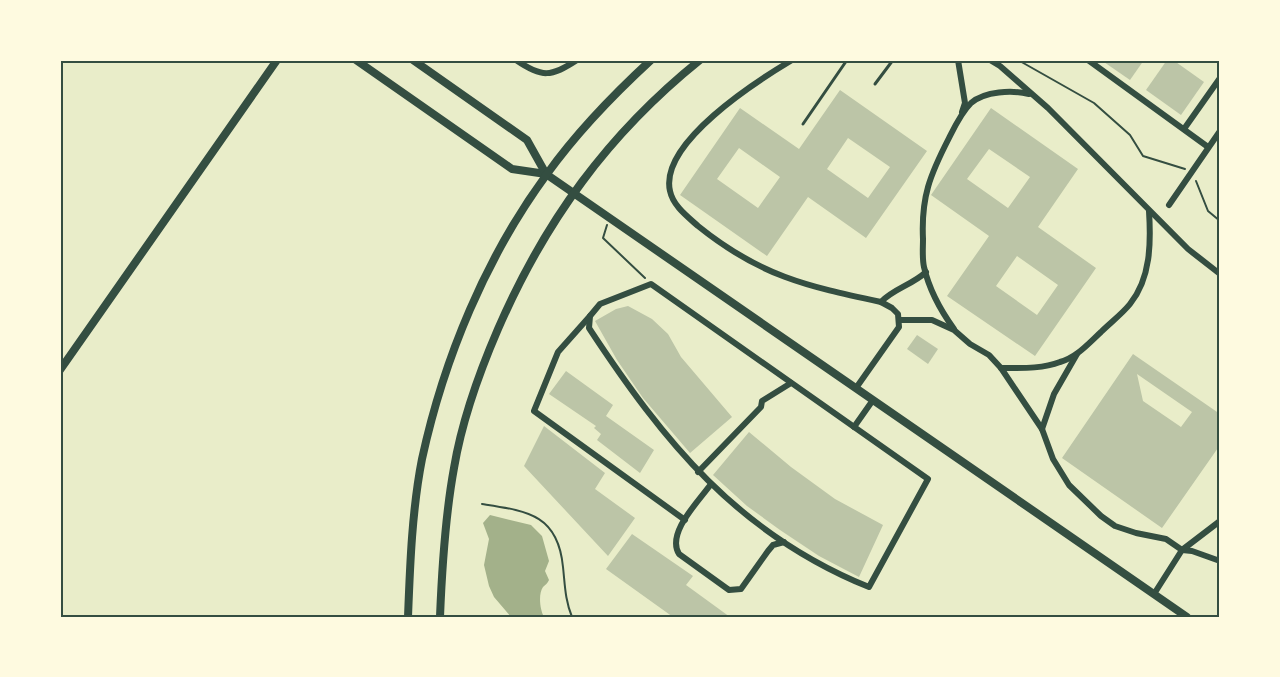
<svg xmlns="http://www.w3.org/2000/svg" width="1280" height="677" font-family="'Asap Condensed',sans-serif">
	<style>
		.water { fill: #a3b18a }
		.building { fill: #bcc5a7; fill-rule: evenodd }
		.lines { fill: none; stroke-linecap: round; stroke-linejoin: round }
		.path { stroke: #344e41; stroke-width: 2 }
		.service { stroke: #344e41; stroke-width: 3 }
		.minor { stroke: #344e41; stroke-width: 6 }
		.tertiary { stroke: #344e41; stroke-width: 8 }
		.neatline { fill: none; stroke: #344e41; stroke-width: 2 }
	</style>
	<rect width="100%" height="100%" fill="#e9edc9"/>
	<path class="water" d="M490,515L531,525L542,536L549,561L545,571L549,580C548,583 545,585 543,587C538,594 540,610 544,617H511L494,597L489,586L484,565L489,539L483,523Z"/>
	<g class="building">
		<path d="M1101,60H1144L1130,80Z"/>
		<path d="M1167,60H1173L1204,82L1181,115L1146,90Z"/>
		<path d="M840,90L927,151L866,238L808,197L767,256L680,195L740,108L799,149ZM848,138L890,167L868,198L827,169ZM739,148L780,177L758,208L717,179Z"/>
		<path d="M991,108L1078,169L1038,227L1096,268L1035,356L947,296L989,236L931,195ZM989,149L1030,177L1008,208L967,179ZM1017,256L1058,285L1037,315L996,286Z"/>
		<path d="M628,306L652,319L668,334L681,357L732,417L690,453L643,398L617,360L595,321L616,309Z"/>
		<path d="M917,335L938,349L928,364L907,349Z"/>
		<path d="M1133,354L1220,414V445L1162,528L1062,458ZM1137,374L1192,412L1181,427L1143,401Z"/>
		<path d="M566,371L613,405L606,416L654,450L640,473L597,440L601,434L594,428L596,426L549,394Z"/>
		<path d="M544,426L605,473L595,489L635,518L608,556L524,466Z"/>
		<path d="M749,432L791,467L835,499L883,525L859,577L819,556L780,530L747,506L713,475Z"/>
		<path d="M632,534L693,576L686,585L730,617H673L606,569Z"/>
	</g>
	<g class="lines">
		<g class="path">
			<path d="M1018,60L1094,103L1130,135L1143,156L1185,169"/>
			<path d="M1196,181L1208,211L1220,221"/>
			<path d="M607,225L603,238L645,278"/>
			<path d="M482,504C527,511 558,514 563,567C565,585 565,600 572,617"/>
		</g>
		<g class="service">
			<path d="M875,84L893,60"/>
			<path d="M803,124L847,60"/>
		</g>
		<g class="minor">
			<path d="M516,60C542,78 551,77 577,60"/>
			<path d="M792,60C757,81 659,143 670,191C673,206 688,217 698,226C760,276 806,286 881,302L892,308L898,314L899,327L856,388"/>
			<path d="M958,60L965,103L962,112"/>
			<path d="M990,60L1000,66L1048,108L1188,249L1220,274"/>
			<path d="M1088,60L1208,147"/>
			<path d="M1184,129L1220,78"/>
			<path d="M1169,205L1220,131"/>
			<path d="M651,284L928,479L869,587C738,534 664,442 589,328L590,316L600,304Z"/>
			<path d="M881,302C893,289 912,285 926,272"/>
			<path d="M590,316L558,352L534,411L685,520"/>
			<path d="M899,320H932L954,330L970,344L989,355L1001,368L1042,429L1053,459L1069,485L1101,516L1115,526L1136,533L1166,539L1182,550L1192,551L1220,561"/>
			<path d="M954,329C941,311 929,289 924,267C922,258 923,248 923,239C921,197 930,175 949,138C955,126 961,113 971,103C985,91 1012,90 1029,94"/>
			<path d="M1001,368C1021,368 1042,369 1060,362C1077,357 1088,344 1101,332C1110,323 1122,314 1130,304C1151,278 1151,242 1149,211"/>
			<path d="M854,427L873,400"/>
			<path d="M1042,429L1054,394L1077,354"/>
			<path d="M698,472L761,407L762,401L791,383"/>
			<path d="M711,484C699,501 666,533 679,554L729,590L741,589L768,551L773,545L784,542"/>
			<path d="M1154,594L1182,550L1220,521"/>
		</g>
		<g class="tertiary">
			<path d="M356,60L512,169L546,174"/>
			<path d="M413,60L527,140L546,174L1187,617"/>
			<path d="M60,370L277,60"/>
			<path d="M408,617C410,565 412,510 422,459C444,358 486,257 547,174C577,132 613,95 651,60"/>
			<path d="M440,617C442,567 445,517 454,468C462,420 479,373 498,329C545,221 608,134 700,60"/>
		</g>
	</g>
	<rect width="1280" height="677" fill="none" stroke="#fefae0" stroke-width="123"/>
	<rect x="62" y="62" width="1156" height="554" class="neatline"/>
</svg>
